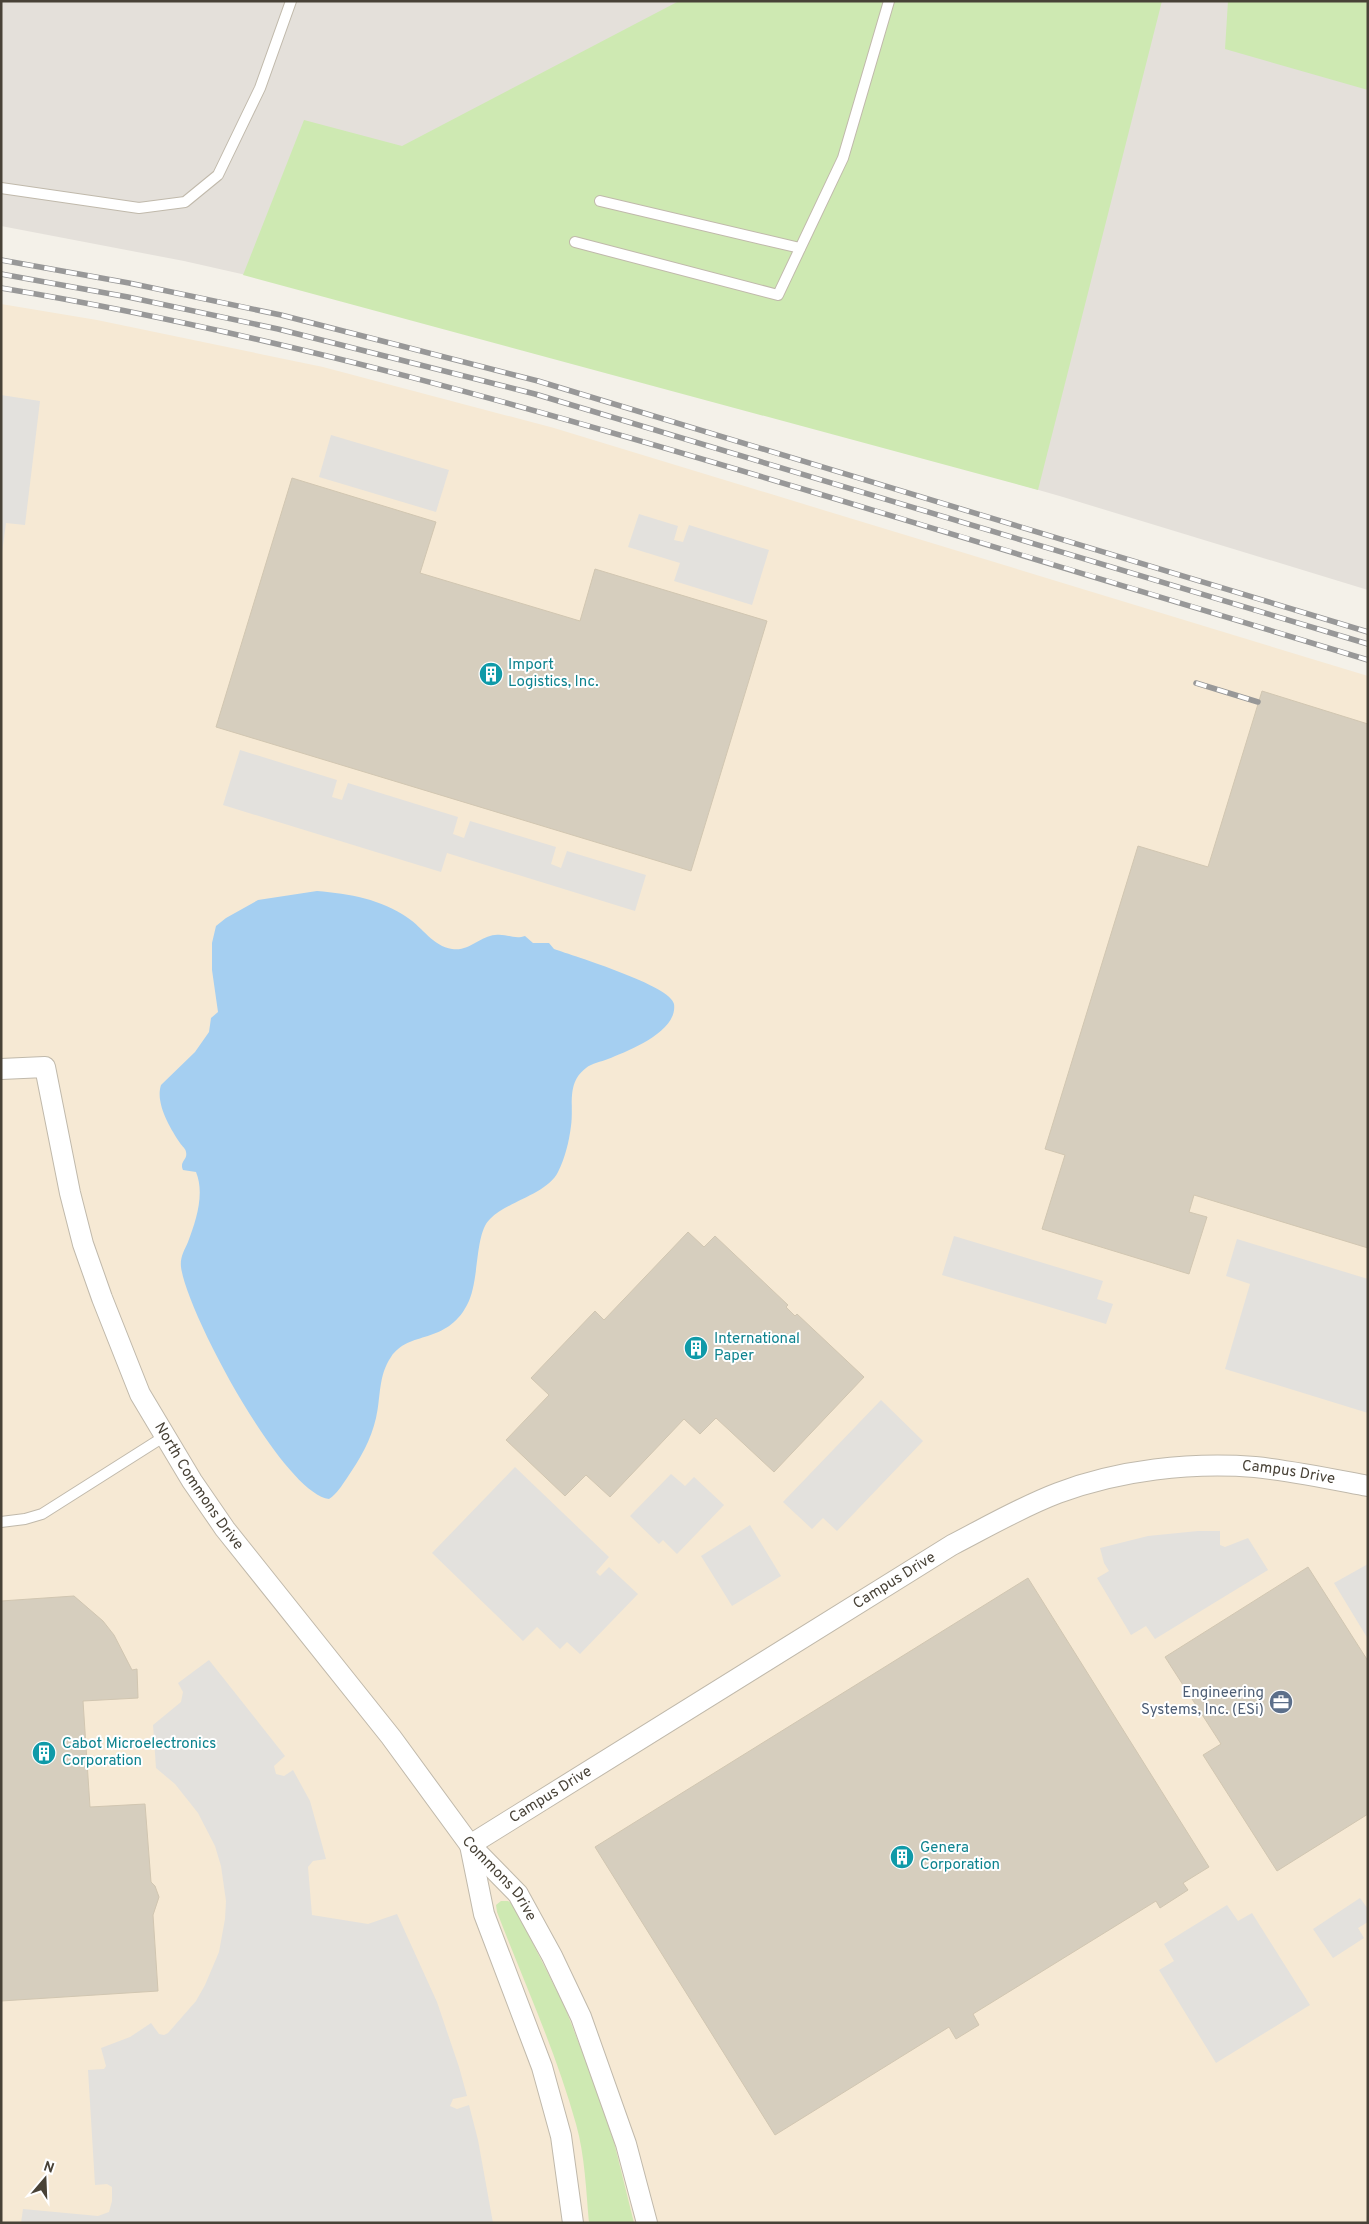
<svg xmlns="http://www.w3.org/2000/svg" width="1369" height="2224" font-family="Overpass,sans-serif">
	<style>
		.commercial { fill: #f6e9d4 }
		.industrial { fill: #e4e0da }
		.green { fill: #cee9b2 }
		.parking { fill: #e3e1dd }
		.water { fill: #a5cff1 }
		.building { fill: #d6cebe; stroke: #d1c6b1 }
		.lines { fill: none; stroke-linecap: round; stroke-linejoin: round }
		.lane-casing { stroke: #c0b9ab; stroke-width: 12 }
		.street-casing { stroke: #c0b9ab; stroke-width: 22 }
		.lane { stroke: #fff; stroke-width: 10 }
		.street { stroke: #fff; stroke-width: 20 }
		.rail-casing { stroke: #989898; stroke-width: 5.5 }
		.rail { stroke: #fff; stroke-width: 4; stroke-dasharray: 11; stroke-linecap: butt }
		.labels { text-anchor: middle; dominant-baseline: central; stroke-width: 4; stroke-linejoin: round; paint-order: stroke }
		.culture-label { font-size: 15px; fill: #0d838f; stroke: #fff; text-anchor: start }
		.street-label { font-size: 15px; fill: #484237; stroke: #fff }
		.service-label { font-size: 15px; fill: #4e5e75; stroke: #fff; text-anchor: end }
	</style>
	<rect width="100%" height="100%" fill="#f4f1e9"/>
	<path class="commercial" d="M1,304L97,320L323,367L554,428L1368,676V2223H1Z"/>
	<path class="industrial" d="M1,1H1368V590L1063,497L546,349L370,303L184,261L1,226Z"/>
	<g class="green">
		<path d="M679,1H1162L1038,490L243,275L304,120L402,146Z"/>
		<path d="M1228,1H1368V90L1225,49Z"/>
		<path d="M501,1901H508L513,1904L564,2005L587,2064L614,2142L634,2223H589C586,2190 585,2156 576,2124C556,2052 524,1982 497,1912L496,1905Z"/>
	</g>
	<g class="parking">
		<path d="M1,395L40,401L25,525L6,523L1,560Z"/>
		<path d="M331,435L449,470L436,512L319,477Z"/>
		<path d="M639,514L678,526L674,540L683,542L689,525L769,550L752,605L674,581L680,563L628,547Z"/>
		<path d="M240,750L337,780L332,797L342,800L348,783L458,817L453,834L464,838L470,821L556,847L551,864L561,868L567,851L646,875L635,911L447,853L441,872L223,805Z"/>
		<path d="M954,1236L1103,1281L1097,1299L1113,1304L1106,1324L942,1275Z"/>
		<path d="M1237,1239L1368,1279V1413L1225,1369L1250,1284L1226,1276Z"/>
		<path d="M881,1400L923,1441L837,1531L823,1518L812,1529L783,1502Z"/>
		<path d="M515,1467L609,1557L596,1572L600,1576L609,1567L638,1594L580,1654L567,1642L560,1649L537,1627L523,1641L432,1553Z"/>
		<path d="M671,1474L685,1486L694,1477L724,1505L677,1554L663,1540L659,1544L630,1516Z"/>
		<path d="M750,1525L781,1576L732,1606L701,1556Z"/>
		<path d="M1198,1531H1220V1545L1225,1547L1248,1538L1268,1570L1155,1639L1146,1626L1131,1635L1097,1578L1109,1571L1104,1563L1100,1548L1148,1536Z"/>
		<path d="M1368,1564V1639L1334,1583Z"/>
		<path d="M209,1660L285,1756L274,1766L276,1774L284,1776L293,1770L310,1801L326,1859L313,1861L308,1867L312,1915L368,1924L397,1914L437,2002L459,2067L467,2096L453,2099L450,2106L457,2109L469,2105L478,2140L493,2223H21L23,2209L98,2216L109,2212L112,2201V2187L107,2184L95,2185L88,2070L104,2069L106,2066L101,2048L130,2037L151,2023L159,2034L164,2035L168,2033L196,2001L205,1985L219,1952L225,1919L226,1901L221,1866L215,1846L198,1813L175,1784L156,1768L153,1725L181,1702L183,1692L178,1683Z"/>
		<path d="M1360,1898L1368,1909V1922L1358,1928L1364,1938L1333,1958L1313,1929Z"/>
		<path d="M1227,1905L1238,1921L1252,1913L1310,2005L1216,2063L1159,1970L1174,1961L1164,1944Z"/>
	</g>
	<path class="water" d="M317,891C350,894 381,899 408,918C423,928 433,946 452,949C469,952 480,936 495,935C506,933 514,940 525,936L533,943H549L554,949C574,956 672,986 674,1004C678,1032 628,1051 608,1059C601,1062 592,1063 586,1068C566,1083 574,1105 571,1126C569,1142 565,1158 558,1172C547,1194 508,1201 490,1219C474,1234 480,1282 467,1305C446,1345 409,1330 391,1357C378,1376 381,1397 376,1418C371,1440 360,1459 347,1478C342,1485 337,1494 329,1499C283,1493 187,1313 181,1267C180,1257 184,1251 188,1242C196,1221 205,1194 196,1172L183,1170C179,1161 188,1160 186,1152C186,1149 182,1146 180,1143C170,1128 155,1103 161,1085L195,1052L209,1032L211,1018L218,1012L212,970V943L216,926L226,918L258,900Z"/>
	<g class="building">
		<path d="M292,478L436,522L420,573L580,621L595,569L767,621L691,871L216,727Z"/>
		<path d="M1262,691L1368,724V1248L1194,1195L1189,1212L1207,1217L1189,1274L1042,1229L1065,1155L1045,1149L1138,846L1208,867Z"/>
		<path d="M688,1232L704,1247L715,1236L788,1305L786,1307L795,1316L797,1314L864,1377L774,1472L716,1418L700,1434L684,1419L610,1497L586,1475L565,1496L506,1440L549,1395L531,1378L595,1311L604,1320Z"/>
		<path d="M1308,1567L1368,1661V1814L1277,1871L1203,1755L1221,1744L1165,1657Z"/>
		<path d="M1028,1578L1209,1867L1183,1883L1188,1890L1160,1908L1156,1901L973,2014L979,2025L956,2039L949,2027L775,2135L595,1847Z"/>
		<path d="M74,1596L103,1621L114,1635L132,1670L137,1669L138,1698L83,1701L90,1807L145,1804L151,1882L155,1886L159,1897L153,1915L158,1991L1,2001V1601Z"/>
	</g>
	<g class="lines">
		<g class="lane-casing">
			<g id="lane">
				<path d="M1,188L139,208L185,202L218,175L260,88L291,1"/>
				<path d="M600,201L800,248"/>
				<path d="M575,242L778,295L843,158L889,1"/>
				<path d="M1,1522L25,1519L42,1514L165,1436"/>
			</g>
		</g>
		<g class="street-casing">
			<g id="street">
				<path id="s1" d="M1,1069L45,1067L70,1193L83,1244L102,1298L140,1394L192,1481L225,1529L391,1737L470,1845L518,1894L552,1956L581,2017L626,2144L647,2223"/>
				<path id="s2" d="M470,1845L952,1545C987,1527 1021,1507 1058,1493C1119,1470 1190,1462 1255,1467C1293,1471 1331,1479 1368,1486"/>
				<path d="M470,1845L484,1914L542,2067L561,2136L573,2223"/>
			</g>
		</g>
		<use href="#lane" class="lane"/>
		<use href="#street" class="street"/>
		<g class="rail-casing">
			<g id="rail">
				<path d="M1,260L129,283L281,315L538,381L1368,632"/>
				<path d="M1,274L128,297L278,329L535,394L1368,644"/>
				<path d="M1,288C278,334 547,412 816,493C1000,548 1184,604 1368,660"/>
				<path d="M1196,683L1258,702"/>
			</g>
		</g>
		<use href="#rail" class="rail"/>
	</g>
	<defs>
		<g id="building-disc" transform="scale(1.25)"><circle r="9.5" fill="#0f9aa8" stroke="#fff"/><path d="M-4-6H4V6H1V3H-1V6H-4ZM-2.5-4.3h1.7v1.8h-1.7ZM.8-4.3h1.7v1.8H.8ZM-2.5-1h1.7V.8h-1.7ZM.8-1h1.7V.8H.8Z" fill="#fff"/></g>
		<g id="office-disc" transform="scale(1.25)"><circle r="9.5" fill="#5c6f8a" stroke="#fff"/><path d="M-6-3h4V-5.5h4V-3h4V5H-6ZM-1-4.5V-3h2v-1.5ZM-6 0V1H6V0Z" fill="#fff"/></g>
	</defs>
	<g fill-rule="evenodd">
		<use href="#building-disc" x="491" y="674"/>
		<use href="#building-disc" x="696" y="1348"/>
		<use href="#office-disc" x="1281" y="1702"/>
		<use href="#building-disc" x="44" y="1753"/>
		<use href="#building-disc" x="902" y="1857"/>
	</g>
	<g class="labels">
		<g class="culture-label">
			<text x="508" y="665">Import<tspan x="508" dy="17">Logistics, Inc.</tspan></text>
			<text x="714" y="1339">International<tspan x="714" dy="17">Paper</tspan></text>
			<text x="62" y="1744">Cabot Microelectronics<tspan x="62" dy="17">Corporation</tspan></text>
			<text x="920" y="1848">Genera<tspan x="920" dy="17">Corporation</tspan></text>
		</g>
		<g class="street-label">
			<text stroke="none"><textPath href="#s2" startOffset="920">Campus Drive</textPath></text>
			<text stroke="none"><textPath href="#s1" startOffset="495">North Commons Drive</textPath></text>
			<text stroke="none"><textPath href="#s2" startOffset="500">Campus Drive</textPath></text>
			<text stroke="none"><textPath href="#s2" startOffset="95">Campus Drive</textPath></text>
			<text stroke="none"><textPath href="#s1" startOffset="990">Commons Drive</textPath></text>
		</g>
		<g class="service-label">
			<text x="1264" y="1693">Engineering<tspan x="1264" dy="17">Systems, Inc. (ESi)</tspan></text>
		</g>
	</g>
	<rect width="1369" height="2224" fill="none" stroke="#484237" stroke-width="5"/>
	<g transform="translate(45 2179) rotate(19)" stroke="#ffffff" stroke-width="4" paint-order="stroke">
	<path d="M0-4L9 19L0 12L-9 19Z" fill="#484237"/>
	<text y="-8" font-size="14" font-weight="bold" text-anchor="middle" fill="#484237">N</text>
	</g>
</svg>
